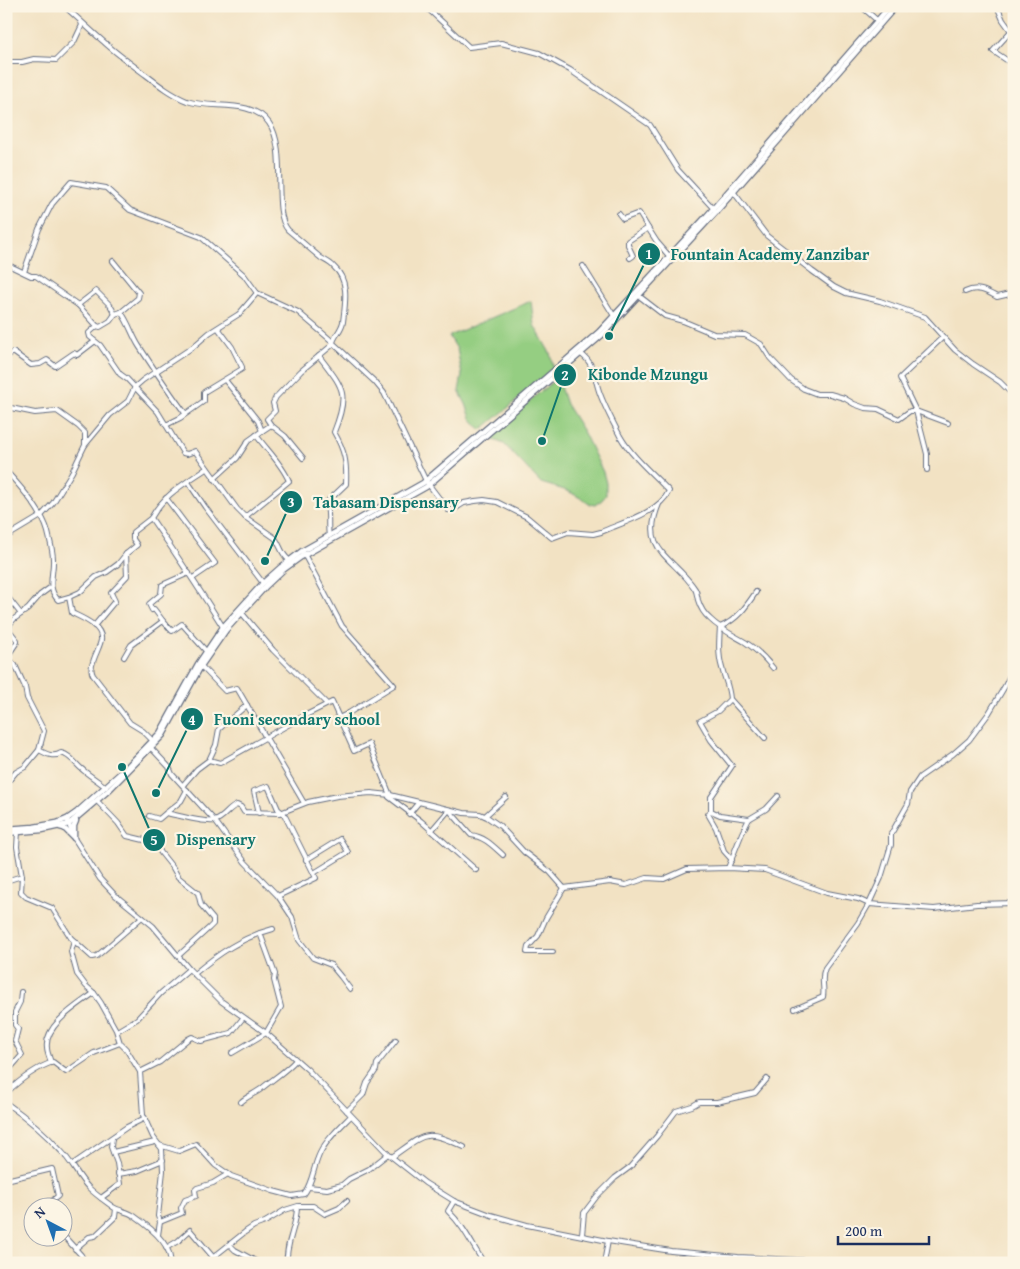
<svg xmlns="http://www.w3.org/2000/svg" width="1020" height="1269" font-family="'Gentium Book Plus',serif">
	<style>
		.green { fill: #95ce82; stroke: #587e70 }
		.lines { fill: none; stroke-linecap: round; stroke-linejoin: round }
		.minor-casing { stroke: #666e81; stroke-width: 6 }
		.major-casing { stroke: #666e81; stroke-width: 7 }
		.minor { stroke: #fff; stroke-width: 4 }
		.major { stroke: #fff; stroke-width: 4.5 }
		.leader { fill: none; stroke: #0f766e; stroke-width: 2 }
		.callout-dot { fill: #0f766e; stroke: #fcf5e5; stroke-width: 2 }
		.mark-label { font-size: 15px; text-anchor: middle; font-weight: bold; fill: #fff }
		.callout-label { font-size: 16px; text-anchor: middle; font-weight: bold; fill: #0f766e; stroke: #fcf5e5; stroke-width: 4.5; stroke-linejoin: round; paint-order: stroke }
	</style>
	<rect width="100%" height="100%" fill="#fcf5e5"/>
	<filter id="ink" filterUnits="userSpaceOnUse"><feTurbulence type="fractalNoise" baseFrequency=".02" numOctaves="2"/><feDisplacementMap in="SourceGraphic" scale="10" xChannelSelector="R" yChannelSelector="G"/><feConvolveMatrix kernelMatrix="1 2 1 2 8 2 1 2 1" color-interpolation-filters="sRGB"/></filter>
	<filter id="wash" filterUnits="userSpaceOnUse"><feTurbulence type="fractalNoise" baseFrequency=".0096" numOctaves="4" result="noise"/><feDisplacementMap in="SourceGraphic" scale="20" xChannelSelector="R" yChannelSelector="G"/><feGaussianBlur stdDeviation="1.12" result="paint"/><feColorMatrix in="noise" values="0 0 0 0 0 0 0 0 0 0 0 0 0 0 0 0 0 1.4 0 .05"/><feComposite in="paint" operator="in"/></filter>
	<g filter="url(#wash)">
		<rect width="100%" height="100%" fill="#f2e2c3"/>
		<g class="green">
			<path d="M531,301L534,325L550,353L554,370L481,430L471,418L466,404L459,391L462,375L457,349L449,336Z"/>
			<path d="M557,378L566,404L584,433L603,472L606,483V495L602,500L595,505L589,504L584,500L568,491L541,483L504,444L486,437Z"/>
		</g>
	</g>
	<g filter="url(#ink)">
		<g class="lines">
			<g class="minor-casing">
				<g id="minor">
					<path d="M64,6C78,18 90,30 104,42C117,54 131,64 146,75C159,85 172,95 187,101C212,110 251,98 269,123C288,149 271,211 288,230C299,239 310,249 321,258C326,261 331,263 334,267C350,281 345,304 343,322C341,331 334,336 333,343L375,382L384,393L426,481L448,510H453L464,503L475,501L484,500L497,502L527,517L552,538L568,532L593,534L601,532C621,523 659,513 669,491C654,475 631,456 620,436C613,422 604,406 599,391C594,376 594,363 581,354"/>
					<path d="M425,6L469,47L501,43L539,53L570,70L650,125L678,170L713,208"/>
					<path d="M861,6L879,22"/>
					<path d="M997,6L1003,20L1011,31L1014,29"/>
					<path d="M1011,31L993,51L1014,65"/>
					<path d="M6,62H22L34,59L56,60L74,42L82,25L81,22"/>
					<path d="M732,190L767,236L812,271L834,287L846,293L880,301L925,317L955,350L973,364L1000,382L1014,396"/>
					<path d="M619,214L623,219L639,213L648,228L628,241V245L633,256L630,258"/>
					<path d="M648,228L657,242L670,257"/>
					<path d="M113,261L139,293L138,298L121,312"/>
					<path d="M6,264L31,276H36L78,305"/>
					<path d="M583,266L614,316"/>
					<path d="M24,272L39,229L52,204L71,182L106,188L130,210L201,237L244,275L257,293"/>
					<path d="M965,292C978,286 986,291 997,297L1014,293"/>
					<path d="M639,296L665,316L683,321L714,334L745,335L761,344L770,358L791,380L804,389L817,394H830L844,398L854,404L865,408L878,409L899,419L910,411H916L948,423"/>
					<path d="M97,326L100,327L110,321L115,314"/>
					<path d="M319,356C343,388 350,392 334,432C345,451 347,463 346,484L326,503C330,513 327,525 329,536"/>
					<path d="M6,357L13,352L31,365L40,364L47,360L55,366L74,353L77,355L94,342"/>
					<path d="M6,407L35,413L57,411L78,426L85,433V445"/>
					<path d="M185,413C169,392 154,369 139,346C132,335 129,323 121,312L115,314L110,305L96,291L78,305L97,326L89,333L90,337L100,345L120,374L127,379L158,412L183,453L187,454L195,451L237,509L245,517L275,538C281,546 281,554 289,560"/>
					<path d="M166,425L180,418L204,401V392L242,369V367L232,347L218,328"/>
					<path d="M271,425L285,436L303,458"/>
					<path d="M207,468C186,483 164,494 151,518C176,554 200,590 223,627"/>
					<path d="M927,470V454L916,411L900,378L943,337"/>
					<path d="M6,471C21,487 43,512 48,532C50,541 53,551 53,559C54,574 46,587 58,600L69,597L72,613C82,618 103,626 101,640C100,646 96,653 94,659C92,665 90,669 93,675L130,723L143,731L153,741"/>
					<path d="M214,479L237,458L248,441L262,431L258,421L225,380"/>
					<path d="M188,482L205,507L263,583"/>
					<path d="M166,498L215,563L193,578"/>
					<path d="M659,504C639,551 674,557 695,589C697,592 697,596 698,600C700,607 704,614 710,619C720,629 733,635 745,642C756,649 765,658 773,668"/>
					<path d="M245,517L289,481C282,464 267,450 256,435"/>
					<path d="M6,537L41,516L53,503L72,472L85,445L110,415L128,401L135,387L143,380L193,347L209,333L239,314L257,293L298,312L333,342L331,346L301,371L276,397L273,403L275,411L267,419L271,425L262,431"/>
					<path d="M304,554L342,626L394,685L347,714L339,718"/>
					<path d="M6,595L21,614"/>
					<path d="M69,597L80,592L96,577L107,572L118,564L126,554"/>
					<path d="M241,612L273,650L327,704"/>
					<path d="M163,621L172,631L182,624L206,651"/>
					<path d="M94,626L115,601L111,593L127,576L126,554L137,545L133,539V532L151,518"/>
					<path d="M6,657L15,665L25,687L27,698L44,731L39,750L25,767L16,772L6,784"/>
					<path d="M7,657L17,642V640L9,630L10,624L14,619L28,609L40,595L51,587"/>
					<path d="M124,657L131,645L163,621L154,609L152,610L149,604L161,594L162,585L189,573"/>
					<path d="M201,666L225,691L237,688L304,803"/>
					<path d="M730,699L765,738"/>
					<path d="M152,749L169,767L172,774L215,821L245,862L278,896L292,917L299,940L313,958L331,965L341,977L350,989"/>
					<path d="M39,750C46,754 54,758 61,753C71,755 75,764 83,770C90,776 98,781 106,787"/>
					<path d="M209,760L220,763L304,716L332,702L354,751L369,744L390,795L389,797L421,821L476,870"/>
					<path d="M183,785L197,769L209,760L216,745L219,729L247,705"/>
					<path d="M97,801L118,823L127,836L144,840L153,838"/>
					<path d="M711,811L708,814L716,828L724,851L732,860"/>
					<path d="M166,813L181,801L187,790"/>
					<path d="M259,813L254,791L268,786L278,809L284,814L316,878L278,896"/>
					<path d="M409,814L419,802"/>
					<path d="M149,816L159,819L166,813C177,815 204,823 214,821C224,819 228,808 237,805L241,807L244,812L280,813L308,802L337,796L371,793L390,795L464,813L480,814L487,817L500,826L524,852L550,872L564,888L610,882L626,885L647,878L664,879L687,869L728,868L765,870L827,893L858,899L869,904L934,909L977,904L1014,903"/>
					<path d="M485,816L506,797"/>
					<path d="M67,819L74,838L100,879L115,895L153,926L189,969L221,1001L266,1033L308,1070L388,1154L425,1183L454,1201L491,1215L527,1225L608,1241L671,1251L738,1257L858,1263"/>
					<path d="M749,819L720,815L711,811V797L732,766L711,740L700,721L718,711L730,699C729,686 725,680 722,668C718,655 719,641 720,627C737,620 746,607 756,592"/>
					<path d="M431,831L449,810L471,835C485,837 493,846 503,855"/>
					<path d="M18,832L17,847L22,876L21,892L26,897L52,908L71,938L92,957L97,956L142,917"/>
					<path d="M154,835V841L161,853L173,868L178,877L198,893L201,905L213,919V924L209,928L178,956"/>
					<path d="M306,860L340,839L348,852L314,873"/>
					<path d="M728,868L742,833L749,819L766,809L778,796"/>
					<path d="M6,883L9,880L22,876"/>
					<path d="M74,941L71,952L77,974L86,986L94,993L101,1003L116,1030L120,1043L126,1049L140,1072L160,1062L188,1039L192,1037L201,1041L231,1033L243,1018"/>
					<path d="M553,952H527L528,947L538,936L546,918L564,888"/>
					<path d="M194,974C218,954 242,937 273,929"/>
					<path d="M795,1009L823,997C825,986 820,979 825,968L858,923L869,904L881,878L891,845V834L908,804L910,792L920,777L953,754L969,740L989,713L1005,686L1014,667"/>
					<path d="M117,1031L137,1019L161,993L189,969"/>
					<path d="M232,1053L266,1033L281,1007L274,980L275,974L260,933"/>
					<path d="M51,1063C50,1058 47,1053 47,1048C44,1025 78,1005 94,993"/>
					<path d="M140,1072L143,1115L153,1137L162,1149L163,1171L158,1216L160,1222L158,1235"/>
					<path d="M6,1073L22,1055L15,1041L18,1029L15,1025V1012L20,1002L21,992"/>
					<path d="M6,1093C20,1080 35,1068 53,1062L66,1072L94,1053L120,1043"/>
					<path d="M241,1102C246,1097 254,1094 261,1089C273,1079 286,1071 296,1060"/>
					<path d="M6,1103C26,1117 45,1133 61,1151C72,1162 78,1177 89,1188C96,1195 105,1201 113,1207C119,1211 128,1211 134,1216C147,1225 173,1244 170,1263"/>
					<path d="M347,1111L363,1095L367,1083L376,1070L377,1064L396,1040"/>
					<path d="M159,1145L179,1151L196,1144L215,1165L231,1176L273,1191L292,1196L304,1194C313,1182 313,1167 320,1153C327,1139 340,1127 351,1116"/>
					<path d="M113,1152L155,1142"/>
					<path d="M392,1157C426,1133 424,1129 464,1147"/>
					<path d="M73,1164L127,1127L145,1118"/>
					<path d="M118,1174L137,1171L163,1160"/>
					<path d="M6,1180L52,1169L58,1196L51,1202L52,1206"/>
					<path d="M309,1187L327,1189L342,1185L349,1179L369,1169L388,1154"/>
					<path d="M101,1198L120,1184L117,1163L111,1147L112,1138"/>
					<path d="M454,1201L448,1211C464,1226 472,1245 484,1263"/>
					<path d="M160,1222L182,1213L181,1208L185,1200L196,1196L195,1190L197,1188L213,1183L228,1174"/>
					<path d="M62,1234L81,1255L85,1263"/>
					<path d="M582,1235L584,1213L597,1196L615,1178L630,1167L657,1136L676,1111L692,1106L699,1102H717L755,1093L767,1079"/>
					<path d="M229,1244L235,1250L259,1263"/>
					<path d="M166,1248L178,1241L190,1230L213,1257"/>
					<path d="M75,1249L89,1237L95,1236L115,1217L116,1209"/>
					<path d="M206,1263L245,1232L254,1226L265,1222L285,1210L298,1206H313L325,1214L339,1208L347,1201"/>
					<path d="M287,1263C285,1244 297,1226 297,1207"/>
					<path d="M604,1263L608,1241"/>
				</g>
			</g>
			<g class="major-casing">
				<g id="major">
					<path d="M60,827L64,828L73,837"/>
					<path d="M6,829L34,827L57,823L67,819L77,812L125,769L160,733L198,664L223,627L263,583L281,567L302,551L423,483L599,332L705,218L890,6"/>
					<path d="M6,833L42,830L69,824L109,790L163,735L201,666L226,630L266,586L283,570L301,557L426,487L602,335L716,212L896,6"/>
					<path d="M74,838V826L76,821"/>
				</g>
			</g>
			<use href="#minor" class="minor"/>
			<use href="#major" class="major"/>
		</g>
	</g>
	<path class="leader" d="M609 336L649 254M542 441L565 375M265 561L291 502M156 793L192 719M122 767L154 840"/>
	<g class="callout-dot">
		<circle cx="609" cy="336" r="5"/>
		<circle cx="542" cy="441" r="5"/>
		<circle cx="265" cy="561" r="5"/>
		<circle cx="156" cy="793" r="5"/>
		<circle cx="122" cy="767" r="5"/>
		<circle cx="649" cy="254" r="12"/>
		<circle cx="565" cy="375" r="12"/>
		<circle cx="291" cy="502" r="12"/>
		<circle cx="192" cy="719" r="12"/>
		<circle cx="154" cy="840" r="12"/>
	</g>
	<g class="mark-label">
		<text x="649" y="259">1</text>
		<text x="565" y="380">2</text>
		<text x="291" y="507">3</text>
		<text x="192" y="725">4</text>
		<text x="154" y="845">5</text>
	</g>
	<g class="callout-label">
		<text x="770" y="260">Fountain Academy Zanzibar</text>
		<text x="648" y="380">Kibonde Mzungu</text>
		<text x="386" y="508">Tabasam Dispensary</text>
		<text x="297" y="725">Fuoni secondary school</text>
		<text x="216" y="845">Dispensary</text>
	</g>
	<rect width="1020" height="1269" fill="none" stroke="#fcf5e5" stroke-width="25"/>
	<g transform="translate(48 1222) rotate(319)"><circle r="24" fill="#fcf5e5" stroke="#a2a6af"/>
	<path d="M0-4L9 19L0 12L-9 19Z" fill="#1f6fb2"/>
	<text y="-8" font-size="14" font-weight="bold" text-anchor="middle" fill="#1b2f5e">N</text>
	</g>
	<path d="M838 1236v8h91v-8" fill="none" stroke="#1b2f5e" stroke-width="2.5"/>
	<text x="845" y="1236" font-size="15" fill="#1b2f5e" stroke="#fcf5e5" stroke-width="4" paint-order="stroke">200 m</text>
</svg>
